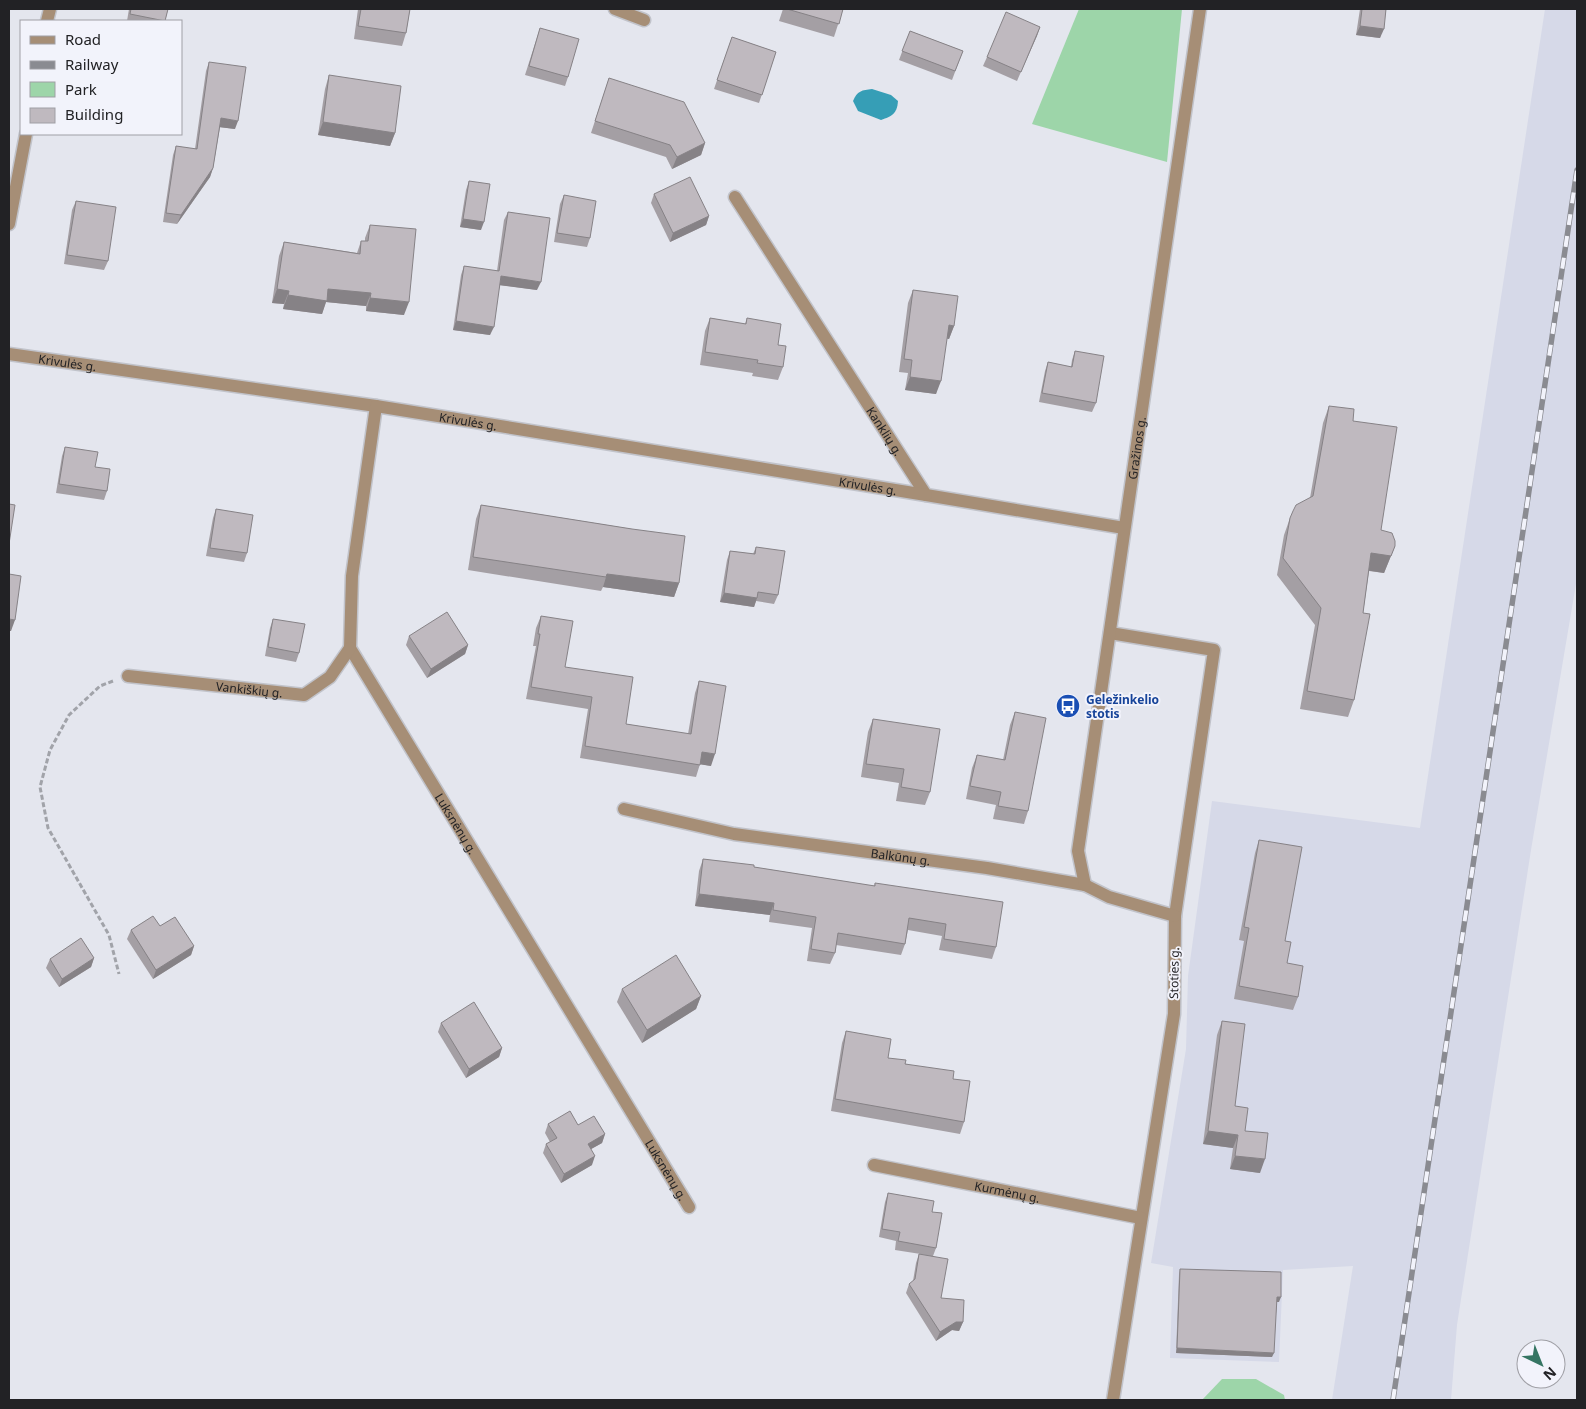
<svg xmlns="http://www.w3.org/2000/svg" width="1586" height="1409" font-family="'Noto Sans',sans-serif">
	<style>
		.built { fill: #d6d9e8 }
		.green { fill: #9dd5a9 }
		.water { fill: #369eb6 }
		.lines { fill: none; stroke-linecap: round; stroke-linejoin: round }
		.minor-casing { stroke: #c1c3ca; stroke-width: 15 }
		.path { stroke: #a1a3a9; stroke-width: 3; stroke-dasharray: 5 2.5; stroke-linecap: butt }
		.minor { stroke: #a68e76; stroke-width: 12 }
		.rail-casing { stroke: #8a8b91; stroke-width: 5.5 }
		.rail { stroke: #f2f3fb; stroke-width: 4; stroke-dasharray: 11; stroke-linecap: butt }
		.wall { fill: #a49fa4 }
		.shaded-wall { fill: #868286 }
		.building { fill: #bfb9bf; stroke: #868286 }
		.labels { text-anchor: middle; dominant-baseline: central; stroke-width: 4; stroke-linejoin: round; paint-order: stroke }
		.street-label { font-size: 12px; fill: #222225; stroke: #f2f3fb }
		.transit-label { font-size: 12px; font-weight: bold; fill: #164399; stroke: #f2f3fb; text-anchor: start }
	</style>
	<rect width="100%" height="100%" fill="#e4e6ee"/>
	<path class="built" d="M1545,9H1577V578L1531,850L1457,1325L1451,1400H1332L1353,1266L1283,1270L1279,1362L1170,1358L1173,1267L1151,1263L1186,1049L1188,976L1212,801L1420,828Z"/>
	<g class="green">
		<path d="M1079,9H1182L1167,162L1032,124Z"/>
		<path d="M1222,1379H1256L1284,1395L1285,1400H1202Z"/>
	</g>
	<path class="water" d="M872,89L891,95L898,101C897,114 892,116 881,120L858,111L853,101C857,91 862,90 872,89Z"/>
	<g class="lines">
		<g class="minor-casing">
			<g id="minor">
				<path d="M615,9L644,20"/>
				<path d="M47,21L50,9"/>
				<path id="s1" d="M735,197L926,495L1124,528"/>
				<path d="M9,224L26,134"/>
				<path id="s2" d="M9,354L376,406L926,495"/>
				<path id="s3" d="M376,406L352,576L350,648L689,1207"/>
				<path d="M1110,633L1214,650L1175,916L1174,1014L1113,1400"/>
				<path id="s4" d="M128,676L304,695L330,677L350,648"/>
				<path id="s5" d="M624,809L734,834L987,868L1085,885L1109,897L1175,916"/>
				<path id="s6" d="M1085,885L1078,851L1200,9"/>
				<path id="s7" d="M874,1165L1141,1218"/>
			</g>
		</g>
		<path class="path" d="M113,681L100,686L69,715L50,750L40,787L48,828L109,935L119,974"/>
		<use href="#minor" class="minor"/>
		<g class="rail-casing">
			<path id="rail" d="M1393,1400L1577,170"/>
		</g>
		<use href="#rail" class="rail"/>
	</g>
	<g class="wall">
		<path d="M129,9H168L165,21H127Z"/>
		<path d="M358,9H410L406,33L402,46L354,39Z"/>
		<path d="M783,9H843L834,37L779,21Z"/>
		<path d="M1360,9H1386L1380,38L1356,35Z"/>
		<path d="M1040,27L1017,81L983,66L987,57Z"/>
		<path d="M540,28L568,77L565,86L525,75Z"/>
		<path d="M910,31L963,51L952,80L899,60Z"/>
		<path d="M732,37L776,52L759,103L714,89Z"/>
		<path d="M209,62L235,129L220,127L213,168L210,177L177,224L163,222L173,155L176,146L195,149L206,71Z"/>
		<path d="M329,75L395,133L390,146L318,135L325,89Z"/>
		<path d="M609,78L705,143L701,155L672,169L666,157L591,133Z"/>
		<path d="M469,181L481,230L460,227L466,190Z"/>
		<path d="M654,194L709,216L706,225L670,242L651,203Z"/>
		<path d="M564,195L590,238L587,247L554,242L560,204Z"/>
		<path d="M76,201L108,261L104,270L64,264L72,210Z"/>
		<path d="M508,212L537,290L500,285L490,335L453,330L461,275L464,266L497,271L504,220Z"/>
		<path d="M370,225L404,315L366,311V306L326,302L322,314L283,309L284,304L272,303L279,256L284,242L357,253L361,241H365V238Z"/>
		<path d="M913,290L954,326L949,339L947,338L936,394L905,390L908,373L899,372L908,303Z"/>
		<path d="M710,318L745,324L747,318L778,345L783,367L778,380L752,376L753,373L700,365L705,331Z"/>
		<path d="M1075,351L1096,403L1092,412L1039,402L1045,371L1048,362L1071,367L1072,360Z"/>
		<path d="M1329,406L1353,421L1381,530L1395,546L1384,573L1369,571L1363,613L1354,700L1348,717L1300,709L1315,625L1277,575L1284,535L1290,518L1310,498L1323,423Z"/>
		<path d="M65,447L95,467L107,491L104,500L56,493L62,456Z"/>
		<path d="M481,505L632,529L679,583L674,597L603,587L601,591L468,570L476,519Z"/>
		<path d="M216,509L247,553L244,562L206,556L213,518Z"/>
		<path d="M756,547L778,595L774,604L756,601L754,607L720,602L727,560L730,551L753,554Z"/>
		<path d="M541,616L565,667L626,724L688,734L695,693L699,681L711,766L700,764L696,777L580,758L588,709L526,699L536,646H533L536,628Z"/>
		<path d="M273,619L299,653L296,662L265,656L270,628Z"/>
		<path d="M409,636L468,645L465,654L427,678L406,645Z"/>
		<path d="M1015,712L1028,811L1024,824L993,819L996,805L966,799L972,768L977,755L1003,760L1010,725Z"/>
		<path d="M873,719L930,792L925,805L896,801L899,783L861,777L868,732Z"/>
		<path d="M1259,840L1285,941L1287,963L1298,997L1293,1010L1234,999L1244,941L1239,940L1255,853Z"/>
		<path d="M703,859L874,886L875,883L996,947L992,959L939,950L942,936L908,930L905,944L901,955L836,945L835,953L830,964L807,961L812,928L769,922L770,915L695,906L699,871Z"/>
		<path d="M160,926L194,946L191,955L153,979L127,939L131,930Z"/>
		<path d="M94,958L91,967L59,987L46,968L50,959Z"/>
		<path d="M622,989L701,996L696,1009L642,1043L617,1002Z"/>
		<path d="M1222,1021L1235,1106L1245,1131L1260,1173L1230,1169L1233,1148L1203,1144L1217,1035Z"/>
		<path d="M441,1023L502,1048L499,1057L466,1078L438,1032Z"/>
		<path d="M846,1031L888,1058L953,1079L964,1122L960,1134L831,1111L842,1043Z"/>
		<path d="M548,1124L578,1125L605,1134L602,1143L591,1149L592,1165L561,1183L543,1153L546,1144L550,1142L545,1133Z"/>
		<path d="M888,1193L932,1212L936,1248L933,1256L941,1298L963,1322L959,1331L952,1330L936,1341L906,1293L909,1284L913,1281L916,1263L919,1254L927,1255L895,1250L896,1241L879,1237L885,1202Z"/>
		<path d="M1180,1269L1279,1302H1277L1272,1357L1176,1353L1179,1274Z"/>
	</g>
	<g class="shaded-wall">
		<path d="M1360,26L1384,29L1380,38L1356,35Z"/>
		<path d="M1040,27L1037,36L1017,81L1021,72Z"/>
		<path d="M221,118L238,121L235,129L218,127Z"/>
		<path d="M323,122L395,133L390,146L318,135Z"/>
		<path d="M705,143L701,155L672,169L677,157Z"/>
		<path d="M213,168L210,177L177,224L181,215Z"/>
		<path d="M709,216L706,225L670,242L673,233Z"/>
		<path d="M463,219L484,222L481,230L460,227Z"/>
		<path d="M501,276L541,282L537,290L498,285Z"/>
		<path d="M277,289L289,291L284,304L272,303Z"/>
		<path d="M328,289L371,293L366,306L326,302L322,314L283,309L288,295Z"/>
		<path d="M370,298L409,302L404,315L366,311Z"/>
		<path d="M456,321L494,327L490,335L453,330Z"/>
		<path d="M949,325L954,326L949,339L944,338Z"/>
		<path d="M910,377L941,381L936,394L905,390Z"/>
		<path d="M1395,546L1384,573L1365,570L1371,553Z"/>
		<path d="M607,574L679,583L674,597L603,587Z"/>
		<path d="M724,593L757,598L754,607L720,602Z"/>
		<path d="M9,619L15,620L11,631H9Z"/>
		<path d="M468,645L465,654L427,678L431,669Z"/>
		<path d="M702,752L715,754L711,766L698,764Z"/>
		<path d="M699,894L774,903L770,915L695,906Z"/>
		<path d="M194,946L191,955L153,979L156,970Z"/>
		<path d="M94,958L91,967L59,987L62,979Z"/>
		<path d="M701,996L696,1009L642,1043L647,1030Z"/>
		<path d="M502,1048L499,1057L466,1078L469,1069Z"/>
		<path d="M1208,1131L1238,1135L1233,1148L1203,1144Z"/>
		<path d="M605,1134L602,1143L584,1153L588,1144Z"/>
		<path d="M595,1156L592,1165L561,1183L564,1174Z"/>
		<path d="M1235,1156L1265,1159L1260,1173L1230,1169Z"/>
		<path d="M1277,1297H1281L1279,1302H1275Z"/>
		<path d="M956,1322H963L959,1331L952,1330L936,1341L940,1332Z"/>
		<path d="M1177,1348L1274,1353L1272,1357L1176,1353Z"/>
	</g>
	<g class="building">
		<path d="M131,9H168L165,21L130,14Z"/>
		<path d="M361,9H410L406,33L358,26Z"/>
		<path d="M787,9H843L839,24Z"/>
		<path d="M1362,9H1386L1384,29L1360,26Z"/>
		<path d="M1006,12L1040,27L1021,72L987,57Z"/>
		<path d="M540,28L579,39L568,77L529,66Z"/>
		<path d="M910,31L963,51L955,71L902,51Z"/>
		<path d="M732,37L776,52L762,95L717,80Z"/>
		<path d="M209,62L246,67L238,121L221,118L213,168L181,215L166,213L176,146L197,149Z"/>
		<path d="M329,75L401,86L395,133L323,122Z"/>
		<path d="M609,78L684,102L705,143L677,157L670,145L595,121Z"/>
		<path d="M690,177L709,216L673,233L654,194Z"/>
		<path d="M469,181L490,184L484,222L463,219Z"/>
		<path d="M564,195L596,201L590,238L557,233Z"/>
		<path d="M76,201L116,207L108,261L67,255Z"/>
		<path d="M508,212L550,218L541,282L501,276L494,327L456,321L464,266L499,271Z"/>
		<path d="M370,225L416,229L409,302L370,298L371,293L328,289L327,301L288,295L289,291L277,289L284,242L360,254L361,241H368Z"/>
		<path d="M913,290L958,296L954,326L949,325L941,381L910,377L912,360L904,359Z"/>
		<path d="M710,318L746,324L747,318L781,324L778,345L786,346L783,367L757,363L758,360L705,352Z"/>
		<path d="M1075,351L1104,356L1096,403L1042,393L1048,362L1072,367Z"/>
		<path d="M1329,406L1354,409L1353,421L1397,427L1381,530L1392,533L1395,541V546L1391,556L1371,553L1363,613L1370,614L1354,700L1307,691L1321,608L1283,558L1290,518L1293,511L1296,505L1313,496Z"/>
		<path d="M65,447L98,452L95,467L110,469L107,491L59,484Z"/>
		<path d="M9,504L15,505L9,544Z"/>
		<path d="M481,505L632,529L685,536L679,583L607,574L606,577L473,557Z"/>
		<path d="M216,509L253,515L247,553L210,548Z"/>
		<path d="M756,547L785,551L778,595L758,592L757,598L724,593L730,551L755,554Z"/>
		<path d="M9,574L21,576L15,620L9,619Z"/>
		<path d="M447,612L468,645L431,669L409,636Z"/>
		<path d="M541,616L573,621L565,667L633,677L626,724L691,734L699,681L726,686L715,754L702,752L700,765L585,746L592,697L531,687L540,634H538Z"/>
		<path d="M273,619L305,624L299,653L268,647Z"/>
		<path d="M1015,712L1046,718L1028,811L998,806L1001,792L970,786L977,755L1005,760Z"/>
		<path d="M873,719L940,729L930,792L901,787L904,769L866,764Z"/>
		<path d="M1259,840L1302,847L1285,941L1291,942L1287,963L1303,966L1298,997L1239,986L1249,928L1244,927Z"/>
		<path d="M703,859L754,865V867L875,886V883L1003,902L996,947L944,939L946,924L909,918L905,944L838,933L835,953L811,949L816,917L773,910L774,903L699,894Z"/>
		<path d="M153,916L160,926L175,917L194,946L156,970L131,930Z"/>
		<path d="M81,938L94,958L62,979L50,959Z"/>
		<path d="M676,955L701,996L647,1030L622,989Z"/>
		<path d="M474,1002L502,1048L469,1069L441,1023Z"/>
		<path d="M1222,1021L1245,1024L1235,1106L1248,1108L1245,1131L1268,1133L1265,1159L1235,1156L1238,1135L1208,1131Z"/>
		<path d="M846,1031L891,1039L888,1058L906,1060L905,1064L954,1071L953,1079L970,1081L964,1122L835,1099Z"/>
		<path d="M570,1111L578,1125L594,1116L605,1134L588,1144L595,1156L564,1174L546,1144L557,1138L548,1124Z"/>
		<path d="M888,1193L934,1201L932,1212L942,1213L936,1248L898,1241L900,1232L882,1229Z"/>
		<path d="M919,1254L948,1259L941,1298L964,1300L963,1322H956L940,1332L909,1284L915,1279Z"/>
		<path d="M1180,1269L1281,1272V1297H1277L1274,1353L1177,1348Z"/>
	</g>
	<defs>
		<g id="bus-disc" transform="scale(1.25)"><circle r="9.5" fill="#1a4fb4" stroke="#f2f3fb"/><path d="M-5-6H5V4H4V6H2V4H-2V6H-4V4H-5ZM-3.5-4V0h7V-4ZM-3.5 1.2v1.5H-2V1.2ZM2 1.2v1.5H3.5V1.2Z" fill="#fff"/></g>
	</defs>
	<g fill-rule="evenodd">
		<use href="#bus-disc" x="1068" y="706"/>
	</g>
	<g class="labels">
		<g class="street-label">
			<text stroke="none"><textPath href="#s2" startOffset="59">Krivulės g.</textPath></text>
			<text stroke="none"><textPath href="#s2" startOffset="464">Krivulės g.</textPath></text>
			<text stroke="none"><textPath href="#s1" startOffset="278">Kanklių g.</textPath></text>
			<text stroke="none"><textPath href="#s6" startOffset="442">Gražinos g.</textPath></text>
			<text stroke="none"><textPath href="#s2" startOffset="869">Krivulės g.</textPath></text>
			<text stroke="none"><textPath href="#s4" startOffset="122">Vankiškių g.</textPath></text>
			<text stroke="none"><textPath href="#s3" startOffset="449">Luksnėnų g.</textPath></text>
			<text stroke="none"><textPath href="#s5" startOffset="281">Balkūnų g.</textPath></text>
			<text transform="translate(1174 973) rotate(-89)">Stoties g.</text>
			<text stroke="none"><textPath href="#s3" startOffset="854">Luksnėnų g.</textPath></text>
			<text stroke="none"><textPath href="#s7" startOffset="136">Kurmėnų g.</textPath></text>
		</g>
		<g class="transit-label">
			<text x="1086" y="699">Geležinkelio<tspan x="1086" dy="14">stotis</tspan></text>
		</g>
	</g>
	<rect width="1586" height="1409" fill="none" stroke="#222225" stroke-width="20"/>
	<rect x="20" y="20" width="162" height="115" fill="#f2f3fb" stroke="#9f9fa5"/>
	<rect x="30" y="36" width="25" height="8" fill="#a68e76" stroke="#9f9fa5"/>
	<text x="65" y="45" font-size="15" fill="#222225">Road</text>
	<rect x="30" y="61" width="25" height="8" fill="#8a8b91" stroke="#9f9fa5"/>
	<text x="65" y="70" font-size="15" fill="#222225">Railway</text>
	<rect x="30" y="82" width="25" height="15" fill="#9dd5a9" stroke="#9f9fa5"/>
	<text x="65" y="95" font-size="15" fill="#222225">Park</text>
	<rect x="30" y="108" width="25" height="15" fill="#bfb9bf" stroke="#9f9fa5"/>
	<text x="65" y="120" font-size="15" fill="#222225">Building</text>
	<g transform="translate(1541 1364) rotate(137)"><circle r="24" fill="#f2f3fb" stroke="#9f9fa5"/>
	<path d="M0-4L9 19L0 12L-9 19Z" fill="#357563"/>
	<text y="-8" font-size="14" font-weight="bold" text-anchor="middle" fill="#222225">N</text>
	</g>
</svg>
